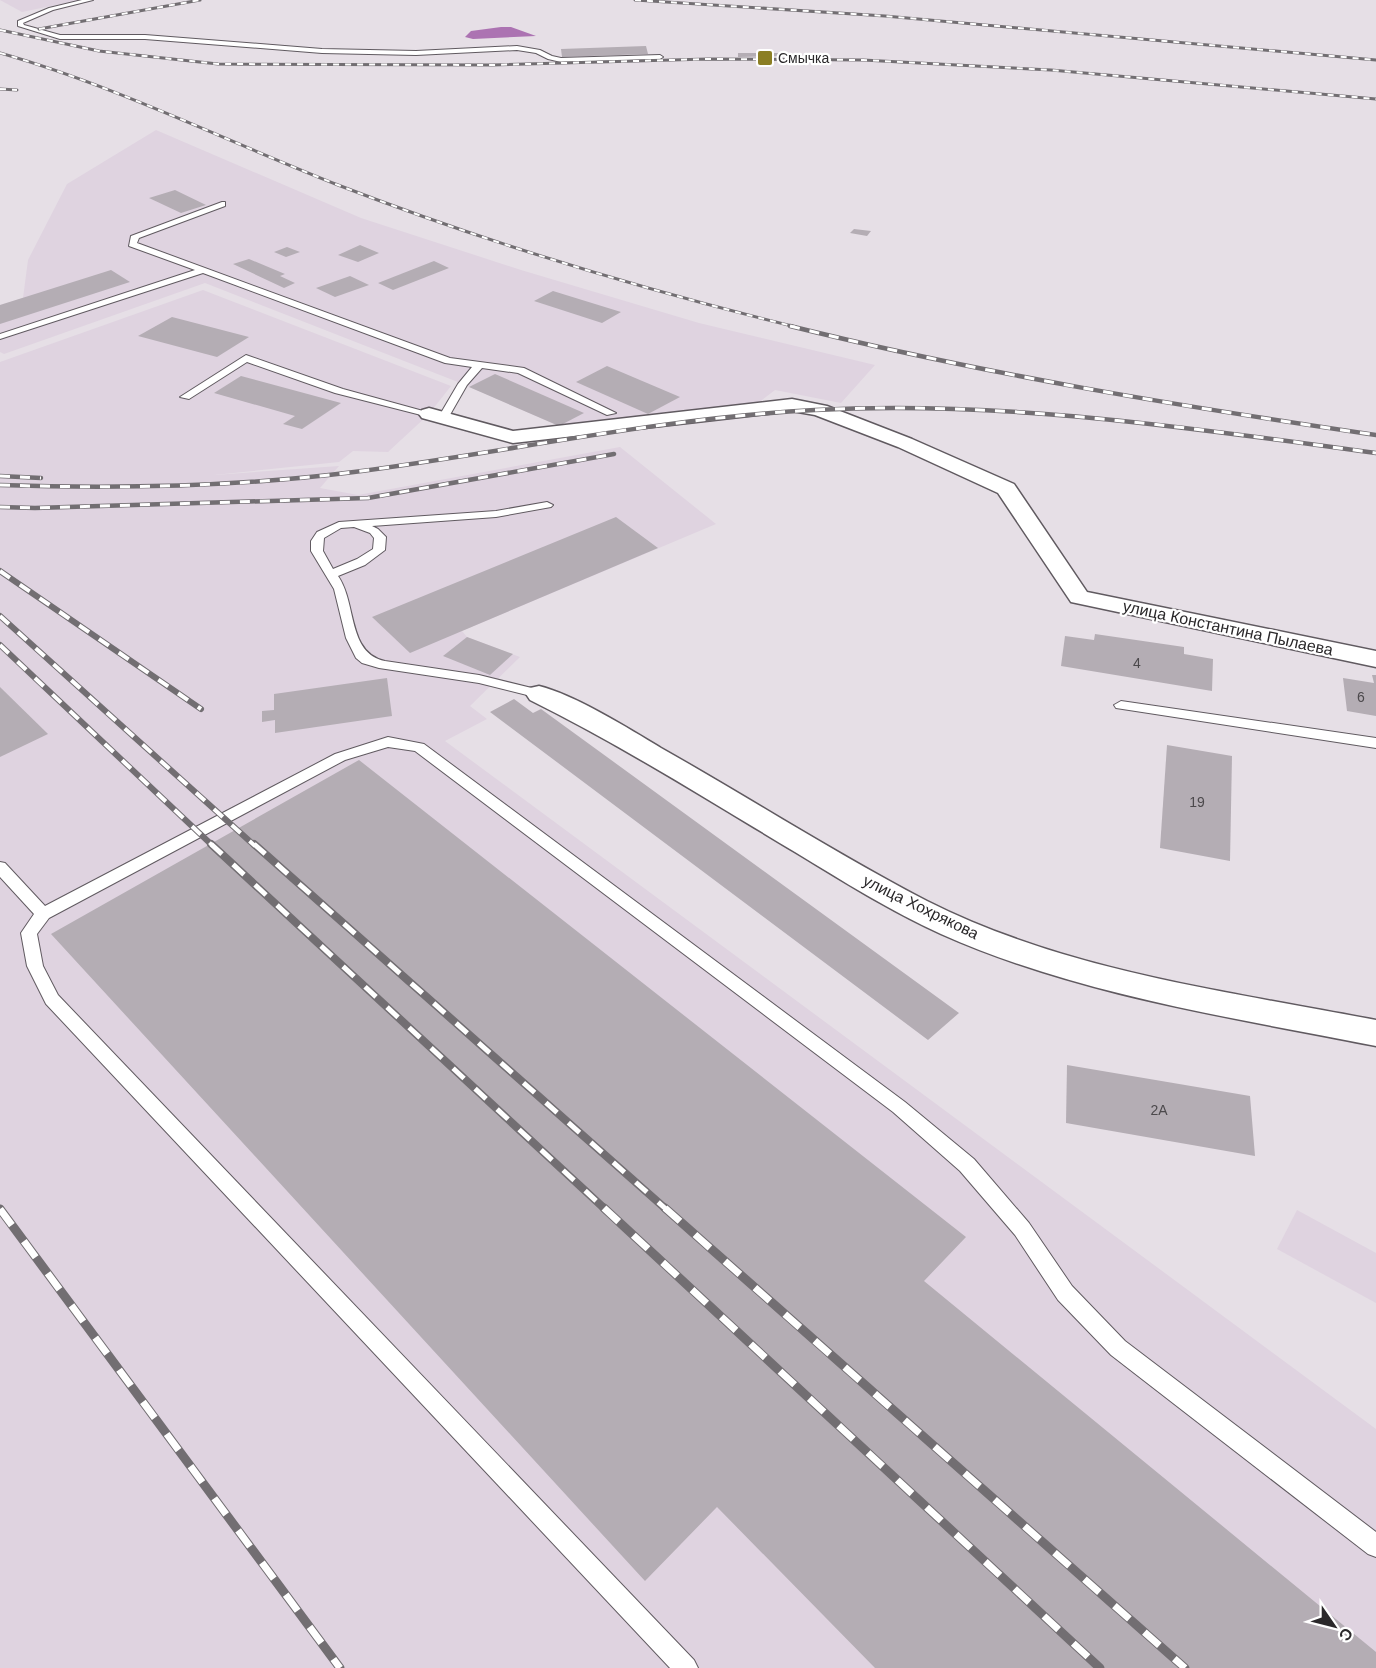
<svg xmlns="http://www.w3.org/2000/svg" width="1376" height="1668" font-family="Arial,sans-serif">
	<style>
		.built { fill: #dfd3e0 }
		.water { fill: #ac73b2 }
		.building { fill: #b4adb4 }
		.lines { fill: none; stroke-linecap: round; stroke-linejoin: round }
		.service-casing { stroke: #605a60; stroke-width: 2 }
		.minor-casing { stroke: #605a60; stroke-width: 3 }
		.service { fill: #fff; fill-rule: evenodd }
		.minor { fill: #fff; fill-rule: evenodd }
		.rail-far4-casing { stroke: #726e72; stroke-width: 3 }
		.rail-far3-casing { stroke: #726e72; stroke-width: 4.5 }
		.rail-far2-casing { stroke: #726e72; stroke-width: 6 }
		.rail-far1-casing { stroke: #726e72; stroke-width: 8 }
		.rail-casing { stroke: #726e72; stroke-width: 9 }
		.rail-far4 { stroke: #fff; stroke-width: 2; stroke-dasharray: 6; stroke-linecap: butt }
		.rail-far3 { stroke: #fff; stroke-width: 3; stroke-dasharray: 10; stroke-linecap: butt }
		.rail-far2 { stroke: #fff; stroke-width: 4; stroke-dasharray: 12; stroke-linecap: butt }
		.rail-far1 { stroke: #fff; stroke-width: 5; stroke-dasharray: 15; stroke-linecap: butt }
		.rail { stroke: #fff; stroke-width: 7; stroke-dasharray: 20; stroke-linecap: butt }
		.poi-dot { fill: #8b7e24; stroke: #fff; stroke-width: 2 }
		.labels { text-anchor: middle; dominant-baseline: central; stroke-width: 4.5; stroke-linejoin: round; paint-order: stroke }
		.far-poi-label { font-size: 14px; fill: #2a282a; stroke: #fff; text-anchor: start }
		.number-label { font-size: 14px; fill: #4c494c }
		.street-label { font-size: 16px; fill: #2a282a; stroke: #fff }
	</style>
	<rect width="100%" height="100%" fill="#e6dfe6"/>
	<g class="built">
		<path d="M0,0H80L22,12Z"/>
		<path d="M156,130L361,218L521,270L699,323L875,365L841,403L775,390L757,404L559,426L463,384L205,283L4,354L0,352V305L23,298L28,260L67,184Z"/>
		<path d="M203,290L451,386L429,414L388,452L353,451L339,462L214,475L339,466L320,488L358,495L620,447L716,524L462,631L467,637L520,657L470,706L487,719L445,741L1376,1429V1668H0V362Z"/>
		<path d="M1297,1210L1376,1253V1303L1277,1249Z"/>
	</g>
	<path class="water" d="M501,27H511L536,36L473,39L465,37L471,31Z"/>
	<g class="building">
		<path d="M646,46L648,54L562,57L561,49Z"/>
		<path d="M738,53H786V56L738,57Z"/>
		<path d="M175,190L206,205L181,213L149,198Z"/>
		<path d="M854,229L871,231L867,236L850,233Z"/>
		<path d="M360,245L379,253L358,262L338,255Z"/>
		<path d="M287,247L300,252L286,257L274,252Z"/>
		<path d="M249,259L285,274L280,276L295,283L284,288L233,264Z"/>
		<path d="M434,261L449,268L393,290L378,283Z"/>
		<path d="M111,270L130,282L0,324V305Z"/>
		<path d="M350,276L369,285L335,297L316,288Z"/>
		<path d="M553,291L621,312L602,323L534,301Z"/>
		<path d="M172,317L249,337L217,357L138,336Z"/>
		<path d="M607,366L680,397L648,414L576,382Z"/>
		<path d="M495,374L584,413L559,426L469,387Z"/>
		<path d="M241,376L341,403L302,429L283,424L295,416L214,393Z"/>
		<path d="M616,517L658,548L410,653L372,617Z"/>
		<path d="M1095,634L1184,647V654L1213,659L1212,691L1061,666L1065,636L1094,640Z"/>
		<path d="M467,637L513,654L490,675L443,656Z"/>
		<path d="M1372,675H1376V716L1347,711L1343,678L1374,683Z"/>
		<path d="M387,678L392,716L275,733V720L262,722V711L274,710V694Z"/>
		<path d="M0,687L48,734L0,757Z"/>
		<path d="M514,699L533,713L541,709L959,1013L928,1040L490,712Z"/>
		<path d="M1167,745L1232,756L1230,861L1160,848Z"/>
		<path d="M359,760L966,1237L924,1281L1376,1652V1668H875L717,1507L645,1581L51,934Z"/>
		<path d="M1067,1065L1250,1096L1255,1156L1066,1123Z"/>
	</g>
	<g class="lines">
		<g class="service-casing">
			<g id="service">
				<path d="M82,0H93L53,10L23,23L24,25L60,35H145L322,49L416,51L517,46L540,50L552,56L561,58L660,55L663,57L660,59L561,62L548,59L536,53L517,50L416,55L322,53L145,39H60L18,26V21L49,8Z"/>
				<path d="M222,202H225V206L139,238L137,243L450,358L524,368L616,413L607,415L518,373L482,368L467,385L447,420H439L438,418L458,384L472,367L445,363L203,273L0,339V334L195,270L129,246L131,236Z"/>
				<path d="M246,355L343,389L434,414L429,417L335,393L247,362L189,399L180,397Z"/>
				<path d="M547,502L553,505L551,507L496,517L372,526L378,529L386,537L385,550L365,565L338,576C357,603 347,653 385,661L479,675L544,691L546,694L544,697L539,698L479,683L379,668L362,663L356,658L346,638L334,589L311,551V541L317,532L339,522L496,511ZM354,527L370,533L374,538L373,549L357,559L333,569L323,551L324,538L341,528Z"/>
				<path d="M1121,701L1376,738V748L1116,708L1114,705Z"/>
				<path d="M388,737L424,744L905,1102L974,1159L1029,1223L1072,1286L1125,1341L1376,1532V1557L1368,1554L1111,1355L1058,1300L1015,1235L960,1171L893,1112L415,751L388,747L345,760L49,918L37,934L43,966L58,995L694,1660L698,1668H670L46,1004L27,966L21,933L34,914L0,877V862L5,863L45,906L335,754Z"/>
			</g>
		</g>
		<g class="minor-casing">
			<g id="minor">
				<path d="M792,399L827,406L912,439L1014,484L1087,592L1376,651V667L1071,602L998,493L898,447L815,415L792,411L513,443L422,418L419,414L422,410L429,408L513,431Z"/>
				<path d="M539,686C575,695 628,728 661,748C750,798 836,854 927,901C1065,971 1225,991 1376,1020V1046C1230,1017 1078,995 941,934C890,911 843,881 795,852C708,800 621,745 530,700L526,694L530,688Z"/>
			</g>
		</g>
		<use href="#service" class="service"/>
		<use href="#minor" class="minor"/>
		<g class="rail-far4-casing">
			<g id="rail-far4">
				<path d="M635,0L885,16L1376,60"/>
				<path d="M39,29L200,0"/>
				<path d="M0,30L99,51L218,64L492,65L708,59L863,60L1051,70L1376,99"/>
				<path d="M0,53C116,86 226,141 338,185C488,243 641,289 796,327"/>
				<path d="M0,89L17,90"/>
			</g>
		</g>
		<g class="rail-far3-casing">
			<g id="rail-far3">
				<path d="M790,326C983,374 1179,406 1376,435"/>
				<path d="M0,476L41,478"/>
				<path d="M0,485C118,489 236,487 354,472C508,452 660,418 815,410C1004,400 1190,428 1376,453"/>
				<path d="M0,507L35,508L368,498L614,454"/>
			</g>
		</g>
		<g class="rail-far2-casing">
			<g id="rail-far2">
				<path d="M0,571L201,709"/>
				<path d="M0,616L255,846"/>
				<path d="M0,645L213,846"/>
			</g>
		</g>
		<g class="rail-far1-casing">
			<g id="rail-far1">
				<path d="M211,844L606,1210"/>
				<path d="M254,844L667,1210"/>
			</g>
		</g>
		<g class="rail-casing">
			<g id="rail">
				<path d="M604,1208L1100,1668"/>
				<path d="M665,1208L1185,1668"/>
				<path d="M0,1209L340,1668"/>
			</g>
		</g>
		<use href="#rail-far4" class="rail-far4"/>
		<use href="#rail-far3" class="rail-far3"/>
		<use href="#rail-far2" class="rail-far2"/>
		<use href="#rail-far1" class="rail-far1"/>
		<use href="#rail" class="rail"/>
	</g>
	<rect class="poi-dot" x="757" y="50" width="16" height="16" rx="3"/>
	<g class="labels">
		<g class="far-poi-label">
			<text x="778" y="58">Смычка</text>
		</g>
		<g class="number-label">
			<text x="1137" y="663">4</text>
			<text x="1361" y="697">6</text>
			<text x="1197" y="802">19</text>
			<text x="1159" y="1110">2А</text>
		</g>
		<g class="street-label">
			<text transform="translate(1228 628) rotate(12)">улица Константина Пылаева</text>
			<text transform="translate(921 907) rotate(26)">улица Хохрякова</text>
		</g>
	</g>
	<g transform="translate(1334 1626) rotate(125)" stroke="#ffffff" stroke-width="4.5" paint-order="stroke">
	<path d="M0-4.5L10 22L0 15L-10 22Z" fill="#2a282a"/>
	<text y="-9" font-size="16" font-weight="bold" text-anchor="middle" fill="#2a282a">С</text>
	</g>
</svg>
